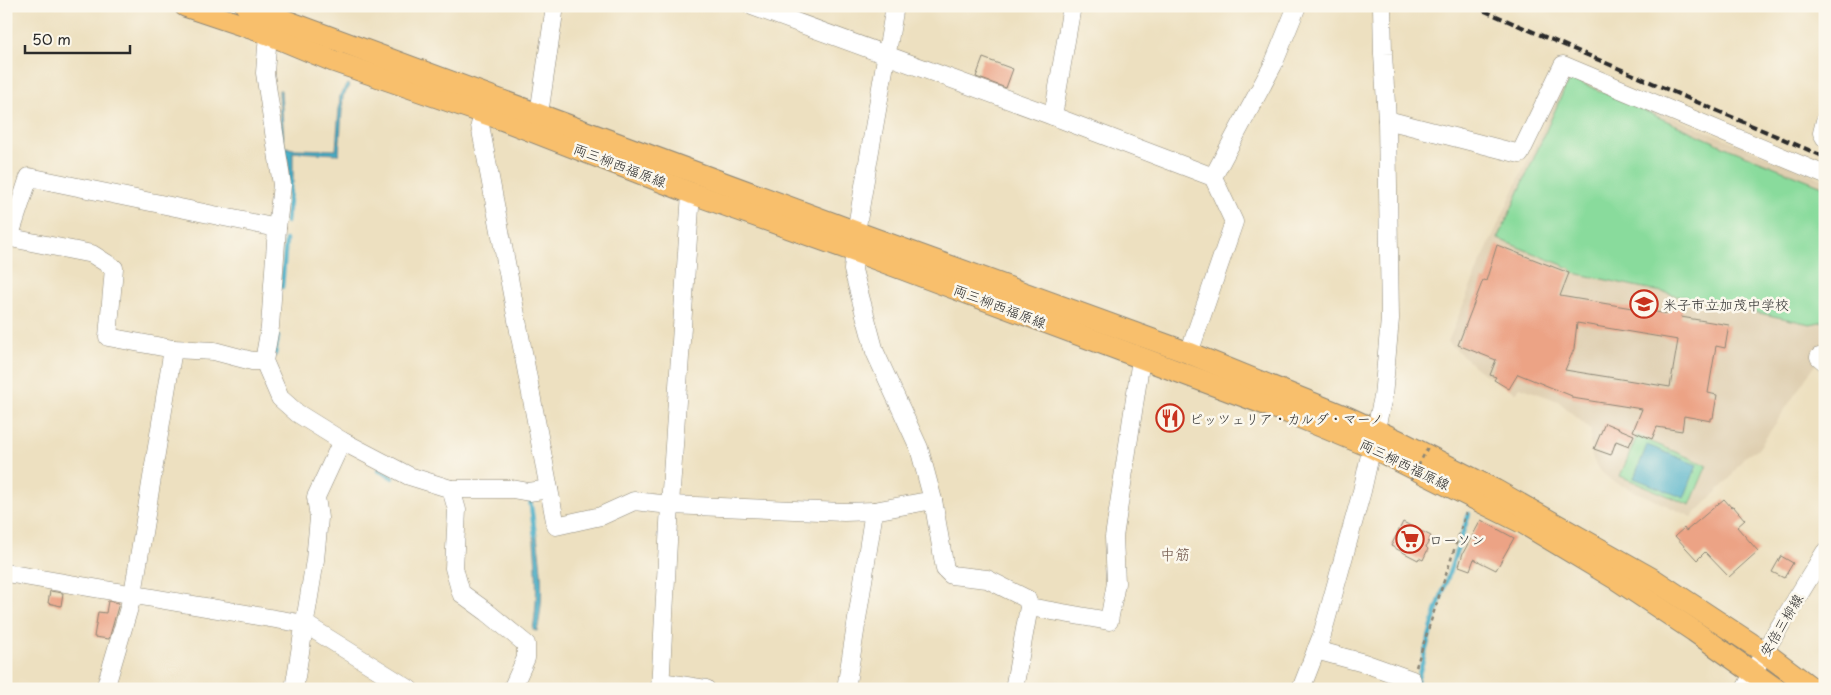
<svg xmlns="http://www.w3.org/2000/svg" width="1831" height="695" font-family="'Playpen Sans','Klee One',sans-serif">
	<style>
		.built { fill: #dfcfb1 }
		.green { fill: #89db9c; stroke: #5a8364 }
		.water { fill: #47aec7; stroke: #396c79 }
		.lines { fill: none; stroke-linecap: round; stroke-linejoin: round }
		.stream { stroke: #47aec7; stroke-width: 4.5 }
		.building { fill: #eca385; fill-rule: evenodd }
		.minor-casing { stroke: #8c8676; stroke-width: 19 }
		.major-casing { stroke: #8c8676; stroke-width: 23 }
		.path { stroke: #8c8676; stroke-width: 2.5; stroke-dasharray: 4 4; stroke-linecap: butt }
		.minor { stroke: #fff; stroke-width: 18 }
		.major { stroke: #f8bf6c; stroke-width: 21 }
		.rail { stroke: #2b2b2b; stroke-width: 4; stroke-dasharray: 8 4; stroke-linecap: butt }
		.path-bridge { stroke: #8c8676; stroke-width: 2.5; stroke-dasharray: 4 4; stroke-linecap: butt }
		.labels { text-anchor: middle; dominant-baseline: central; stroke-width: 5; stroke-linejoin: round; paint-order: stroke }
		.street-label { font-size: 14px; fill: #2b2b2b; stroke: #fbf7ec }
		.poi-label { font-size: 14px; fill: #2b2b2b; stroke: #fbf7ec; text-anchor: start }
		.neighbourhood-label { font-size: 15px; fill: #6f554a; stroke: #fbf7ec }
	</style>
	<rect width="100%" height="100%" fill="#fbf7ec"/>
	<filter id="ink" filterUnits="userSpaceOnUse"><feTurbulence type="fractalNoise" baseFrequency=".02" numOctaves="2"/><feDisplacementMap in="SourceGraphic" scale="10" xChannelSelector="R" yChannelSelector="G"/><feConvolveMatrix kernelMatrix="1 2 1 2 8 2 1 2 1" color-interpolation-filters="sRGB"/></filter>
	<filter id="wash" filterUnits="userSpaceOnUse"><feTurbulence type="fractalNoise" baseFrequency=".0096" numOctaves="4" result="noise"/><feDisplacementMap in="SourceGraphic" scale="20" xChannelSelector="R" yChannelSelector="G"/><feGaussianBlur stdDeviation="1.12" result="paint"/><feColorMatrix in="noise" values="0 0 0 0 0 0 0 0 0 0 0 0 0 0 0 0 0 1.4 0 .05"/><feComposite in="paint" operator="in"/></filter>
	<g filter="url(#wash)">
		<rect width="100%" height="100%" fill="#ede0c0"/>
		<path class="built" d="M1573,76L1825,180V350L1759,448L1743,458L1731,477L1692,517L1612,481L1598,469L1592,457L1590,443L1591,430L1558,401L1520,387L1516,393L1477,369L1448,342L1479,266L1528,159L1565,80Z"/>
		<g class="green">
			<path d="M1573,79L1732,150L1825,187V321L1810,324L1574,273L1570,268L1498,239L1567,83Z"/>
			<path d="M1637,436L1707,465L1690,505L1620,476Z"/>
		</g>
		<g class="water">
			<path d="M347,84L350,86L343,96L339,154L293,152V183H289C288,169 291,157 281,147L279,90H281L284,146L292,149L336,150L340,95Z"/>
			<path d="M1647,445L1697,465L1684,498L1634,478Z"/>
			<path d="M533,530H536C541,563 545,597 537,631L533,630C539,596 536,564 533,530Z"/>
		</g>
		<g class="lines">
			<g class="stream">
				<path d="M287,222L291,178"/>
				<path d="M282,287L286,240"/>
				<path d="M275,354L278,337"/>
				<path d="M378,470L393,478"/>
				<path d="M527,497L530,499L535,535"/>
				<path d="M1415,689L1436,612L1469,514"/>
			</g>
		</g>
		<g id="blocks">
			<g class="building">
				<path d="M983,58L1013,69L1006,88L976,77Z"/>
				<path d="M1497,245L1569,273L1560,296L1668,314L1670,305L1683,308L1681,317L1729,325L1725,348L1716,346L1708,393L1717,395L1713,418H1711V421L1684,416L1682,431L1657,427L1652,439L1633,431L1642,409L1572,398V396L1518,374L1509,389L1494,380L1496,377L1490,375L1496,360L1458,345L1483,280L1486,281ZM1577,323L1678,340L1670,387L1565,370L1574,349Z"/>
				<path d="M1605,423L1634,435L1629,446L1616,441L1611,455L1594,449Z"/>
				<path d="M1724,499L1731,507L1733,506L1745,520L1737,527L1758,551L1729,577L1705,552L1697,560L1675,536L1684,528L1686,531Z"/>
				<path d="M1481,520L1514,538L1496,570L1474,559L1470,570L1459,566L1463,553Z"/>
				<path d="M1403,522L1431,536L1426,547L1428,549L1423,560L1419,558L1418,560L1391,546Z"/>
				<path d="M1781,556L1793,563L1784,578L1772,572Z"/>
				<path d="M50,591L63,593L61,606L48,603Z"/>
				<path d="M108,601L119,603L109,639L94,637L98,612L106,613Z"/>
			</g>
		</g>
	</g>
	<g filter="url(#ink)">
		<use href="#blocks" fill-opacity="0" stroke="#8c8676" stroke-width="1"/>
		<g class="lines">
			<g class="minor-casing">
				<g id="minor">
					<path d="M752,6L1053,116L1213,177L1234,222L1189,353"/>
					<path d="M269,21L265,73L282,185L277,228L270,327L264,361L280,398L297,413L342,441L409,476L451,489H512L529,492L549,489"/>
					<path d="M492,103L484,113L480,125L556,526L601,516L634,501L670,505L844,512L874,511L846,689"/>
					<path d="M1053,116L1072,6"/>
					<path d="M1387,120L1520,154L1563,65L1825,175"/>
					<path d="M1825,121L1822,133L1825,138"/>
					<path d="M535,126L539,114L555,6"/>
					<path d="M1213,177L1273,65L1297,6"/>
					<path d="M6,237L92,254L114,268L108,337L173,349L214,351L252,361H264"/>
					<path d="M9,238L29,177L277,228"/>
					<path d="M1819,357L1825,362"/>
					<path d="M451,489L457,510L454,568L461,593L487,612L526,644V658L512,689"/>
					<path d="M933,500L945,569L951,575L987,579L1027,599L1029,607L1014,689"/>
					<path d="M874,511L933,500L919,448L875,352L853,270L856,232L895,6"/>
					<path d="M6,573L305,624L409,689"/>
					<path d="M1029,607L1109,621L1116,583L1114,537L1141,359"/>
					<path d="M1316,650L1364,663L1412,680"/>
					<path d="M661,682L706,689"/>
					<path d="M105,689L133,594L173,349"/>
					<path d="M294,689L315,560L319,518L316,497L342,441"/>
					<path d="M660,689L670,505L691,193"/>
					<path d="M1301,689L1322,635L1362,491L1383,397L1390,319L1387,120L1383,54L1382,6"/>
					<path d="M1745,689L1764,652L1825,552"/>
				</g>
			</g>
			<g class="major-casing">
				<g id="major">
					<path d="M185,6L268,34L333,61L501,119L691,193L865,255L1289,413L1371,447L1523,523L1616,579L1694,631L1776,689"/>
					<path d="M246,6L856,232L1189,353L1349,418L1399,441L1495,490L1656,581L1764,652L1813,689"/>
				</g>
			</g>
			<path class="path" d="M1416,667L1466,513"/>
			<use href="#minor" class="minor"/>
			<use href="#major" class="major"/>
			<path class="rail" d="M1473,6L1825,157"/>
			<path class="path-bridge" d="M1411,480L1429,445"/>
		</g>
	</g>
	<defs>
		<g id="school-ring" transform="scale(1.4375)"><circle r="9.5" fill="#fbf7ec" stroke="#c8321e" stroke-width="1.5"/><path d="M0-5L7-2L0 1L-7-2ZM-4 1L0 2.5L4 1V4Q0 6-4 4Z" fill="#c8321e"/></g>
		<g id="restaurant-ring" transform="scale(1.4375)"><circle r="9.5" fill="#fbf7ec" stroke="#c8321e" stroke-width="1.5"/><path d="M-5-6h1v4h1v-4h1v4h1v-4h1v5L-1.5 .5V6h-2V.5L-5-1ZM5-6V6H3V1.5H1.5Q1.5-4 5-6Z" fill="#c8321e"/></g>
		<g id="supermarket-ring" transform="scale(1.4375)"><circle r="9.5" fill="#fbf7ec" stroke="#c8321e" stroke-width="1.5"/><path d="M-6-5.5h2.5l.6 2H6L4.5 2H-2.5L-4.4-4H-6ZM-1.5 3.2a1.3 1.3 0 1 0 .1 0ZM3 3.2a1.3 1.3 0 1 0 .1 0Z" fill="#c8321e"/></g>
	</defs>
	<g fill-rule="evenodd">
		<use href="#school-ring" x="1644" y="304"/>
		<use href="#restaurant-ring" x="1170" y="418"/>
		<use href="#supermarket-ring" x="1410" y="539"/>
	</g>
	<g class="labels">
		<g class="street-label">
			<text transform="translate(620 165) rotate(21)">両三柳西福原線</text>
			<text transform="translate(1000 306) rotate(21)">両三柳西福原線</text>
			<text transform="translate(1405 464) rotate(26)">両三柳西福原線</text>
			<text transform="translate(1781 625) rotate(-59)">安倍三柳線</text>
		</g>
		<g class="poi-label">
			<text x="1663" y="304">米子市立加茂中学校</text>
			<text x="1189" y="418">ピッツェリア・カルダ・マーノ</text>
			<text x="1429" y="539">ローソン</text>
		</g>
		<g class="neighbourhood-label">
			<text x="1175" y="553">中筋</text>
		</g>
	</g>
	<rect width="1831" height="695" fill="none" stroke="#fbf7ec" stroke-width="25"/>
	<path d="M25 45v8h105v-8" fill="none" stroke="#2b2b2b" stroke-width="2.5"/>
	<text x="32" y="45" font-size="15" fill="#2b2b2b" stroke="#fbf7ec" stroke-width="4" paint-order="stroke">50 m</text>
</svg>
